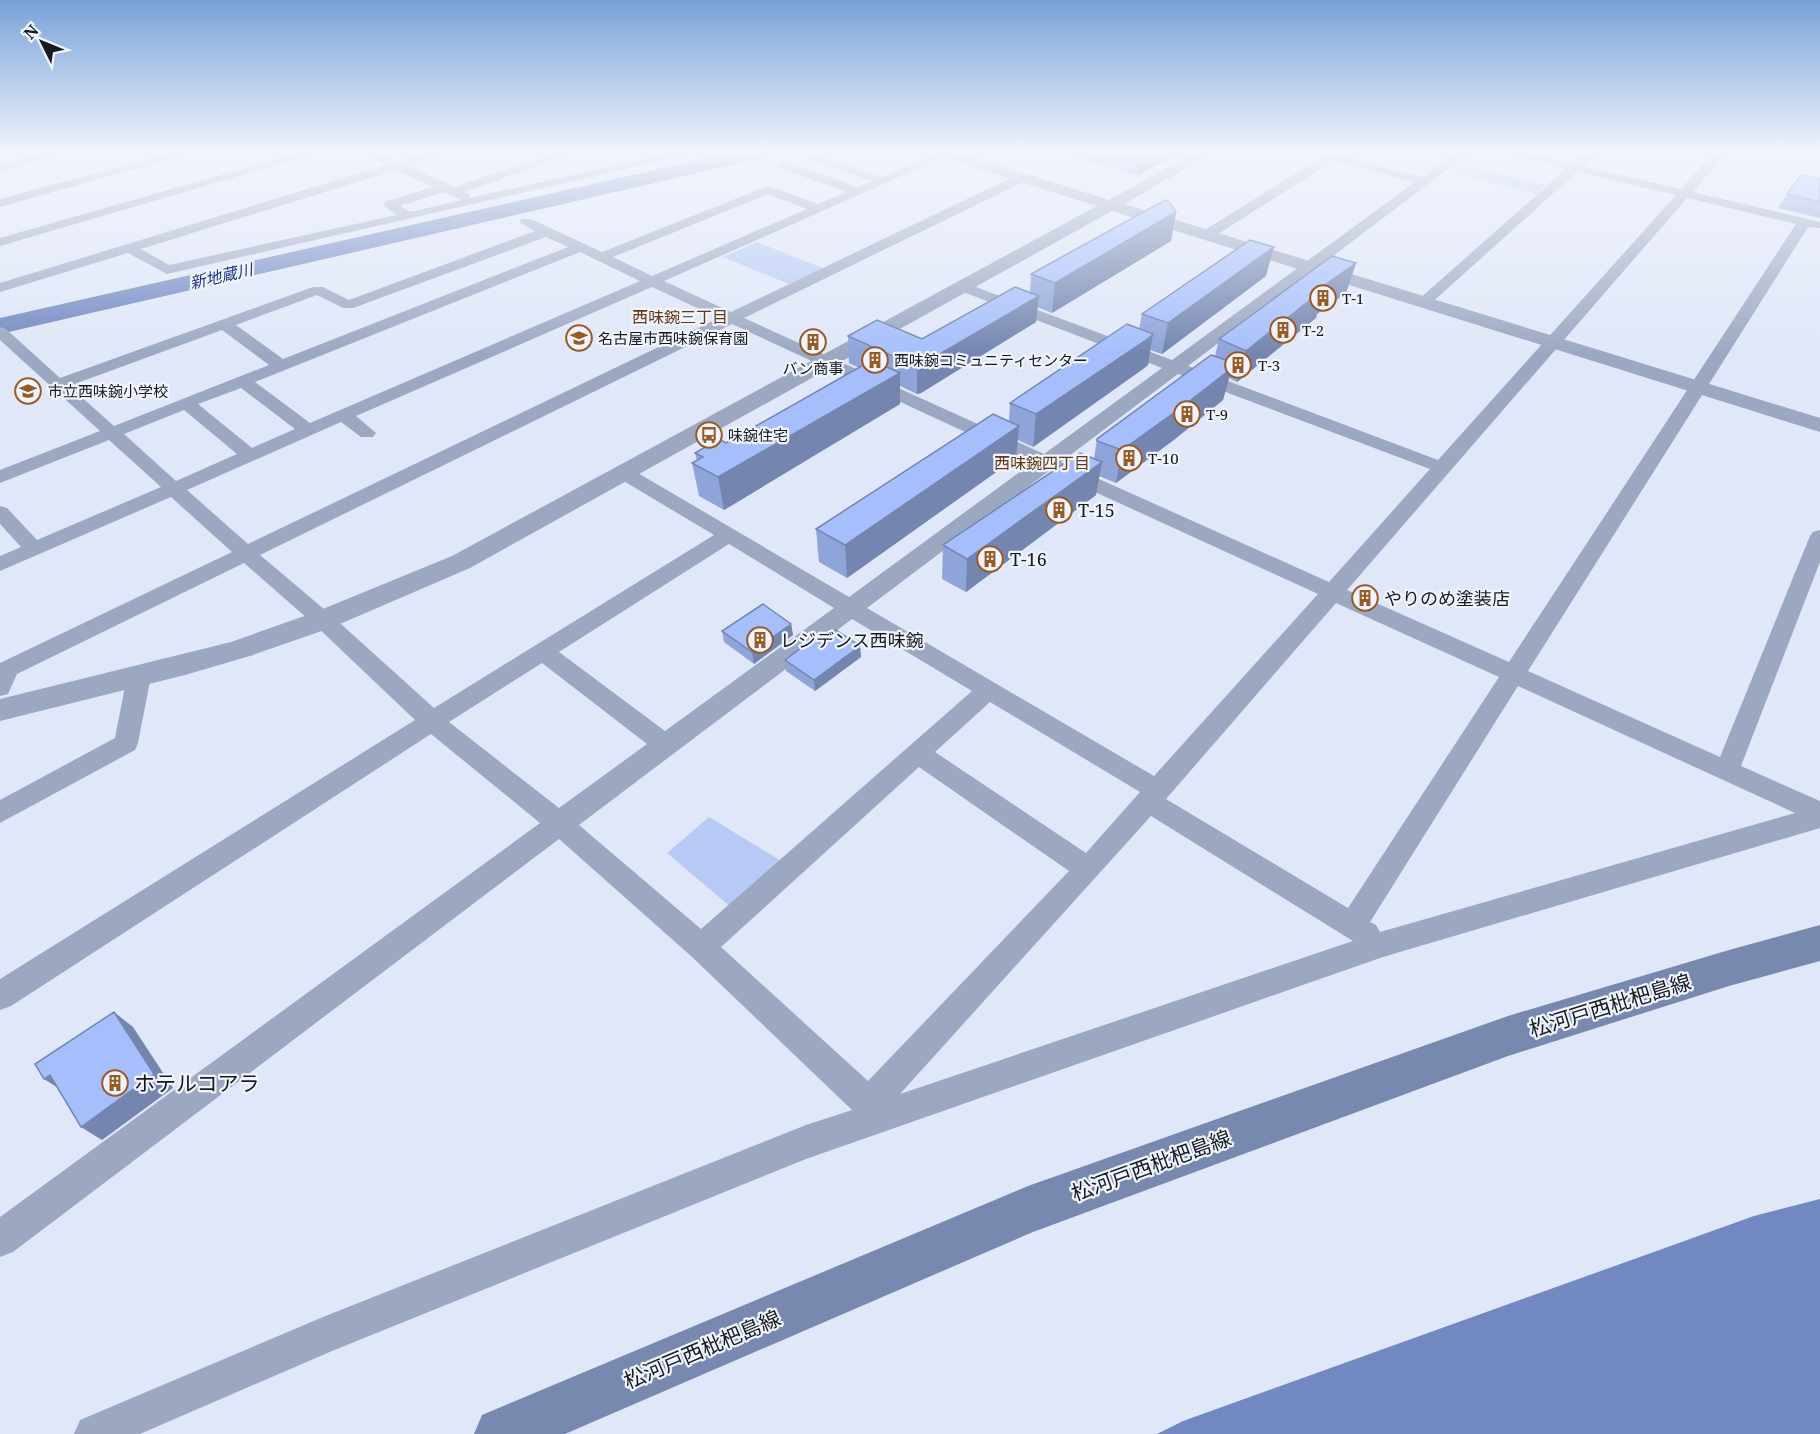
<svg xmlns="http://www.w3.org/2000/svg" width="1820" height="1434" font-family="'Noto Serif','Noto Sans JP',serif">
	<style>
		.green { fill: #b7caf6 }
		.water { fill: #7188c1 }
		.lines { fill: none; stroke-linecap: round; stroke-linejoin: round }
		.river { fill: #7188c1; fill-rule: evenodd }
		.minor { fill: #9ca8c2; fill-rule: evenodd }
		.tertiary { fill: #9ca8c2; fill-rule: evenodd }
		.secondary { fill: #7889af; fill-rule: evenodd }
		.wall { fill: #8fa4d9 }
		.shaded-wall { fill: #7486b0 }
		.building { fill: #a6bffc; stroke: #7486b0; stroke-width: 1.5 }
		.labels { text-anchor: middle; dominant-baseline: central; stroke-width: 4.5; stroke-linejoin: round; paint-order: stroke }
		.far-poi-label { font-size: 15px; fill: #16191e; stroke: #f0f4fe; text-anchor: start }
		.far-water-label { font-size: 16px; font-style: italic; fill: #20367b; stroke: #f0f4fe }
		.far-neighbourhood-label { font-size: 16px; fill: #633712; stroke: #f0f4fe }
		.poi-label { font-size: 18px; fill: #16191e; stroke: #f0f4fe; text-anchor: start }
		.near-street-label { font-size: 21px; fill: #16191e; stroke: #f0f4fe }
		.near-poi-label { font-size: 21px; fill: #16191e; stroke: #f0f4fe; text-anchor: start }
	</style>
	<rect width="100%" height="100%" fill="#e0e7f8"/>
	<g class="green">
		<path d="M1458,164L1546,185L1536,194L1448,172Z"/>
		<path d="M757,242L825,269L791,285L723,257Z"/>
		<path d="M709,817L783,862L732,908L667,853Z"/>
	</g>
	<path class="water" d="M1820,1199V1434H1157L1183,1421L1754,1216Z"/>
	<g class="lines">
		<path class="river" d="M730,153H768L765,157L758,159L0,334V318Z"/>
		<g class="minor">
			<path d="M41,153H62L0,172V164Z"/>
			<path d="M171,153H192L0,207V199Z"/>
			<path d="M297,153H317L0,246V238Z"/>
			<path d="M363,153H380L398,162L424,153H444L408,166L454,187L556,153H575L464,192L469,194L470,198L672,153H696L167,274L128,253L0,292V283L386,165ZM396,170L433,187L384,202L383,205L397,215L169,265L141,249ZM444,192L462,200L410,212L400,206Z"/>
			<path d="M936,153L951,154L664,281L731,312L1017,175H1025V181L744,318L1044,454L1162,368L958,290L956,287L958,284H968L1172,360L1415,182L1333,161L1210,239H1200L1198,236L1200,233L1329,153H1344L1341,156L1423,177L1455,153H1469L1188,366L1438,460L1676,195L1577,172L1428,306H1418L1416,303L1418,300L1566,169L1506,153H1529L1572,164L1584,153H1597L1583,166L1681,189L1713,153H1726L1693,192L1820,222V228L1808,227L1528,671L1720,757L1810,536L1813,532L1820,530V562L1741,766L1820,801V828L1383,957L806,1159L332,1351L140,1434H74L80,1420L323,1317L806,1125L852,1110L691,956L559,839L13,1252L0,1257V1217L540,823L431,734L11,1006L0,1010V979L415,720L315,625L244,563L17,674L8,694L0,696V663L232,552L171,497L0,571V556L21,547L0,524V506L7,508L37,540L161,487L109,440L0,483V470L100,431L0,340V327L6,329L60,378L313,287H323L349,300L535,231L519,222L521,219H531L602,252L768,186L818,204L847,192L779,168V162H787L858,187L872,181L806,158L812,154L882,177ZM768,194L807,209L652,276L613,257ZM1687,198L1796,224L1509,662L1347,590ZM546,237L568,247L283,359L236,325L317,295L343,308H353ZM580,252L640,281L310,423L255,382ZM652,287L719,318L248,544L187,490L341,422L361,437H373L376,433L356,416ZM732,324L1032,463L849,597L631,469H617L615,473L617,477L714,535L434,708L331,615L260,555ZM222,330L269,365L114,426L69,386ZM1178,374L1430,469L1329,582L1061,462ZM241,388L295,429L252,448L198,404ZM184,410L237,454L176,481L124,434ZM1049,471L1318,594L1154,776L867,608ZM729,544L834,608L665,731L559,652ZM1336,603L1499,677L1348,908L1166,799ZM852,619L972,691L701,929L579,825ZM542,663L647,744L559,808L449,722ZM1518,686L1795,813L1380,932L1376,925L1370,922ZM990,702L1140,792L1086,853L935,752ZM919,767L1069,871L868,1081L721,947ZM1151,816L1353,941L900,1094Z"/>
			<path d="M139,668L147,670L151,676L138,743L135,750L0,823V800L115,738L127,676L131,670Z"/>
		</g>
		<path class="tertiary" d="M935,153H959L1109,200L1194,153H1213L1124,204L1820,418V432L1112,211L470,568L333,627L250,656L185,675L0,721V699L231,642L313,613L452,556L1097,206L937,156Z"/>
		<path class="secondary" d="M1820,925V961L1729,986L1508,1056L1033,1232L565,1434H474L482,1415L1028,1186L1508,1016L1729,950Z"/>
	</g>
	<g class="wall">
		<path d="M1077,153H1181L1138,175L1077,158Z"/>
		<path d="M1820,179V218L1778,208L1787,194Z"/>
		<path d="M1176,212L1171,241L1052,313L1037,307L1036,322L921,393L917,394L900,386V404L724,510L699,496L692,463L697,461L695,453L726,443L859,368L849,363L848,336L922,339L1030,293L1031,274Z"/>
		<path d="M1356,263L1346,293L1317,314L1316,318L1237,382L1229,378L1223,400L1175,439L1116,483L1099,476L1096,495L966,592L942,579L943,545L1094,459L1097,439L1215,356L1219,339Z"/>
		<path d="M1266,276L1162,354L1150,350L1148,365L1143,369L1033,447L1018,440L1016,458L847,578L819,562L816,529L1009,421L1010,403L1139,329L1142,314Z"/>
		<path d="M791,624L793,635L754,664L724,642L722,631Z"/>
		<path d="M819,642L860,646L861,657L815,691L786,671L785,660Z"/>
	</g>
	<g class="shaded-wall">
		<path d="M1141,153H1181L1138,175Z"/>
		<path d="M1176,212L1171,241L1052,313L1055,283Z"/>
		<path d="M1274,247L1266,276L1162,354L1168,323Z"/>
		<path d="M1356,263L1346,293L1317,314L1316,318L1237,382L1246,351L1322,287Z"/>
		<path d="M1039,296L1036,322L921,393L917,394V367Z"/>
		<path d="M1153,334L1148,365L1143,369L1033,447L1036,414Z"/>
		<path d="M1232,362L1230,370L1232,368L1223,400L1175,439L1116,483L1122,450Z"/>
		<path d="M900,373V404L724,510L718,477Z"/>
		<path d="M1019,426L1016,458L847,578L845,545Z"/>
		<path d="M1102,462L1096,495L966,592L967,559Z"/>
		<path d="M791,624L793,635L754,664L752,652Z"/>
		<path d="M860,646L861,657L815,691L814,680Z"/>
		<path d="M114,1012L133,1027L173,1088L102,1140L81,1127Z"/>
		<path d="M50,1075L66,1093L44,1079Z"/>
	</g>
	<g class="building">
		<path d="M1801,175L1820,179V202L1787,194Z"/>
		<path d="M1165,200L1169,202L1176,212L1055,283L1031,274Z"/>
		<path d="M1250,240L1274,247L1168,323L1142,314Z"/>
		<path d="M1332,256L1356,263L1322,287L1325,288L1246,351L1219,339Z"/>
		<path d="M1015,287L1039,296L921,365L917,367L848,336L877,320L922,339Z"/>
		<path d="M1127,324L1153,334L1149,338L1036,414L1010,403Z"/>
		<path d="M1211,355L1232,362L1226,366L1232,368L1182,407L1122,450L1097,441V439Z"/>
		<path d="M872,360L900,373L718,477L692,463L703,457L695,453L719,439L726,443Z"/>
		<path d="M993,414L1019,426L845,545L816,529Z"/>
		<path d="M1080,453L1102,462L967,559L943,545Z"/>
		<path d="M763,604L791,624L752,652L722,631Z"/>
		<path d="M836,630L860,646L814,680L785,660L813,639L819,642Z"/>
		<path d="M114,1012L154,1074L81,1127L50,1075L44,1079L35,1064Z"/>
	</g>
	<linearGradient id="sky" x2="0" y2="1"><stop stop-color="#78a2d8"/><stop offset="0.43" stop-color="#f1f4fc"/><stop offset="1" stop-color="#f1f4fc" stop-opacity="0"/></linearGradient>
	<rect width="1820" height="354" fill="url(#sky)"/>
	<defs>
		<g id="building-ring" transform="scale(1.35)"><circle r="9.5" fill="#f0f4fe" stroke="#9a5a24" stroke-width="1.5"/><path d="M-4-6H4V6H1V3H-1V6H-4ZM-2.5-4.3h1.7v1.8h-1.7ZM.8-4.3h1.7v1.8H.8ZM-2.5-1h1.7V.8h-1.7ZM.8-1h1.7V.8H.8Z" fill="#9a5a24"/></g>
		<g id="school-ring" transform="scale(1.35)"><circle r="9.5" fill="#f0f4fe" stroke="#9a5a24" stroke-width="1.5"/><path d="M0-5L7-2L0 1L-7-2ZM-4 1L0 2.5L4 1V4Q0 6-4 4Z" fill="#9a5a24"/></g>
		<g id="bus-ring" transform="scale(1.35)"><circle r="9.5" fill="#f0f4fe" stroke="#9a5a24" stroke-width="1.5"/><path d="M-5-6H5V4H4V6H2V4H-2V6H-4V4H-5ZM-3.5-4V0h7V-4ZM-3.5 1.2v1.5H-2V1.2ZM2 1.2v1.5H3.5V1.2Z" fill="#9a5a24"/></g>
	</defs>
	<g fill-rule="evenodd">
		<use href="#building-ring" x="1323" y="298"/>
		<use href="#building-ring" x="1283" y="330"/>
		<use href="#school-ring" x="579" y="338"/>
		<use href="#building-ring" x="813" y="342"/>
		<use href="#building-ring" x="875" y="360"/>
		<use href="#building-ring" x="1238" y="365"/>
		<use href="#school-ring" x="28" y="391"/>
		<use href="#building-ring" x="1187" y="414"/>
		<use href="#bus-ring" x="709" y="435"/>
		<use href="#building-ring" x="1129" y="458"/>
		<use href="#building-ring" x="1059" y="510"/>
		<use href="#building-ring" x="990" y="559"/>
		<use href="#building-ring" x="1365" y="598"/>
		<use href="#building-ring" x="760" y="640"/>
		<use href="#building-ring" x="115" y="1083"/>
	</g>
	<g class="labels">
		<g class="far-poi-label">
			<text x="1342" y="298">T-1</text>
			<text x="1302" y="330">T-2</text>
			<text x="598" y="338">名古屋市西味鋺保育園</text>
			<text x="894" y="360">西味鋺コミュニティセンター</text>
			<text x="1258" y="365">T-3</text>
			<text x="813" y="368" text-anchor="middle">バン商事</text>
			<text x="48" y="391">市立西味鋺小学校</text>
			<text x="1206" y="414">T-9</text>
			<text x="728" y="435">味鋺住宅</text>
			<text x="1148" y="458">T-10</text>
		</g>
		<g class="far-water-label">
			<text transform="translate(221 276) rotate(-13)">新地蔵川</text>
		</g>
		<g class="far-neighbourhood-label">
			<text x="680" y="317">西味鋺三丁目</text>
			<text x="1042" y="463">西味鋺四丁目</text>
		</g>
		<g class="poi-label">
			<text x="1078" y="510">T-15</text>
			<text x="1010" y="559">T-16</text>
			<text x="1384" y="598">やりのめ塗装店</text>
			<text x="780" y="640">レジデンス西味鋺</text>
		</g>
		<g class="near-street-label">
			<text transform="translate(1610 1005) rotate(-17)">松河戸西枇杷島線</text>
			<text transform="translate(1151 1165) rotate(-20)">松河戸西枇杷島線</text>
			<text transform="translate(702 1349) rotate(-23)">松河戸西枇杷島線</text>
		</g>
		<g class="near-poi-label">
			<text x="134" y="1083">ホテルコアラ</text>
		</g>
	</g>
	<g transform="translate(42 42) rotate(313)" stroke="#f0f4fe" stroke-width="4.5" paint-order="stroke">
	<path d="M0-4.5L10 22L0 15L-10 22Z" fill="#16191e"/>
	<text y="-9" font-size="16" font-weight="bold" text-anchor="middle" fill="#16191e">N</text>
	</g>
</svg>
